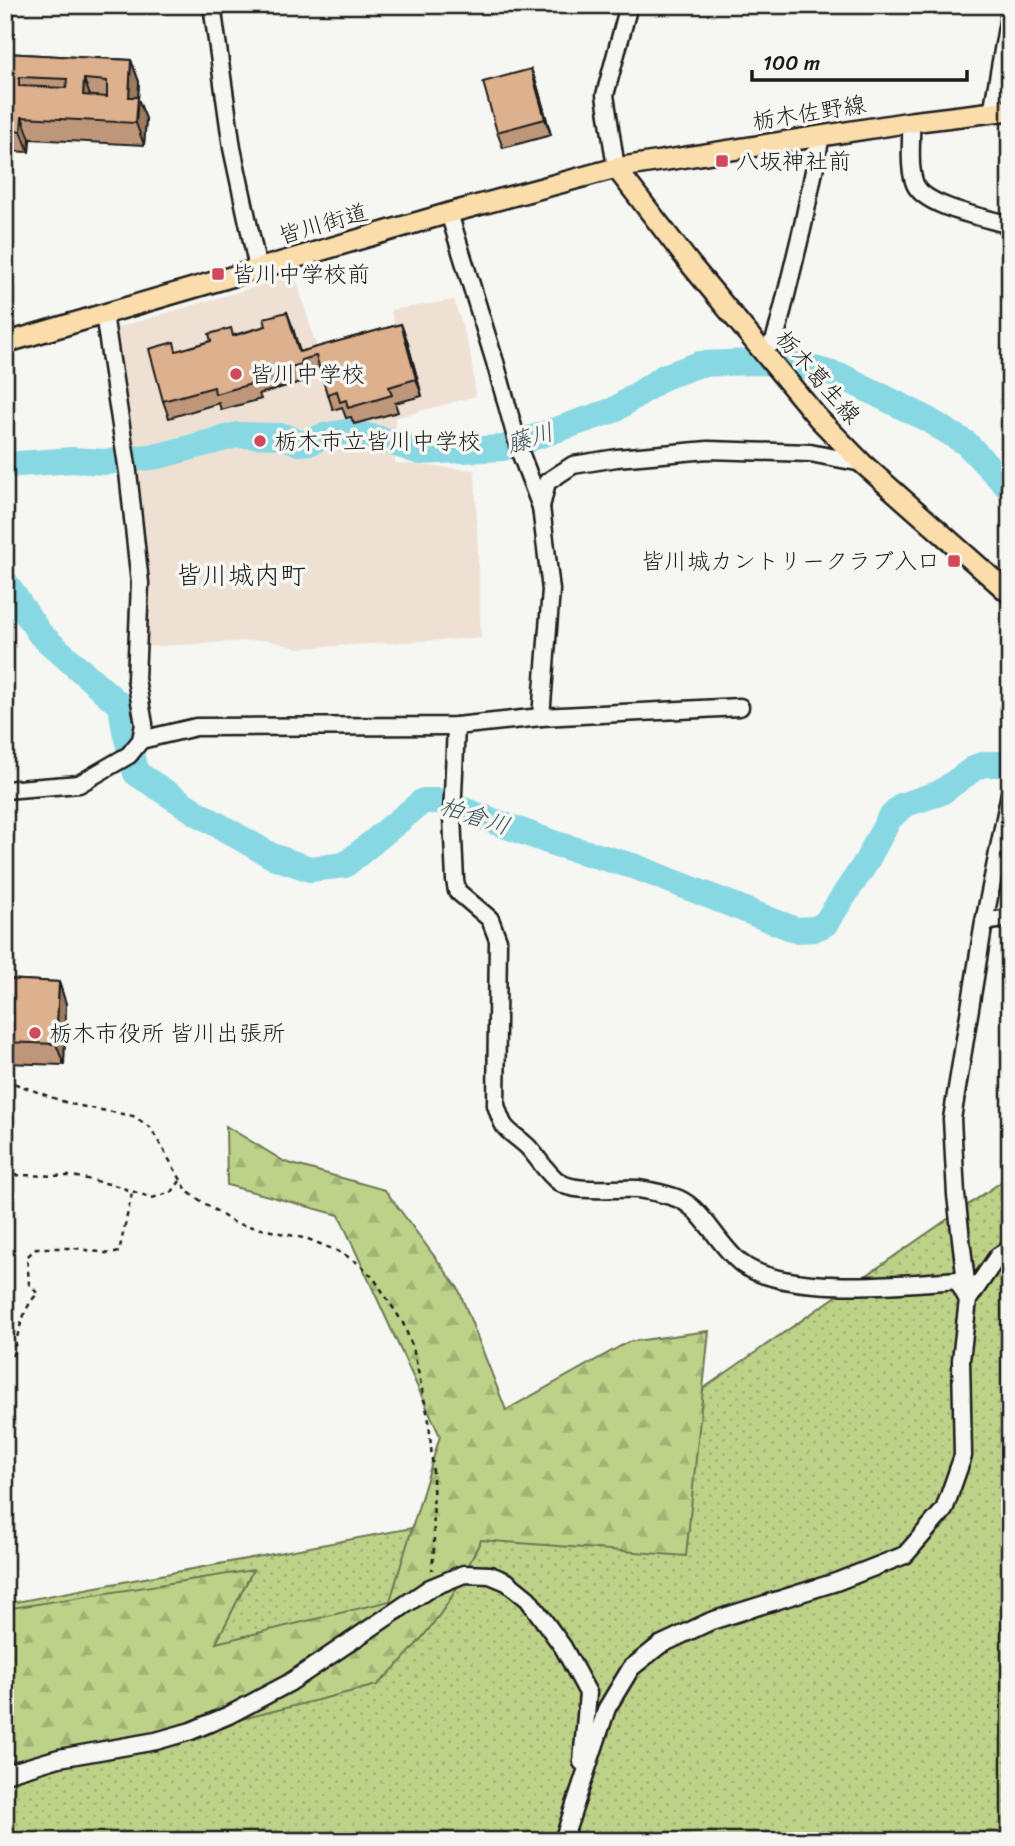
<svg xmlns="http://www.w3.org/2000/svg" width="1015" height="1846" font-family="Sriracha,'Klee One',sans-serif">
	<style>
		.built { fill: #eee1d4 }
		.grass { fill: url(#grass-dots); stroke: #6c7752; stroke-width: 2 }
		.forest { fill: url(#forest-firs); stroke: #6c7752; stroke-width: 2 }
		.lines { fill: none; stroke-linecap: round; stroke-linejoin: round }
		.river { stroke: #88d8e3; stroke-width: 26 }
		.minor-casing { stroke: #1c1c1c; stroke-width: 21 }
		.major-casing { stroke: #1c1c1c; stroke-width: 24 }
		.path { stroke: #1c1c1c; stroke-width: 2.5; stroke-dasharray: 5 5; stroke-linecap: butt }
		.minor { stroke: #f6f6f2; stroke-width: 16 }
		.major { stroke: #fbddab; stroke-width: 19 }
		.wall { fill: #be977a; stroke: #1c1c1c; stroke-width: 2 }
		.shaded-wall { fill: #9b7b63; stroke: #1c1c1c; stroke-width: 2 }
		.building { fill: #ddb08e; stroke: #1c1c1c; stroke-width: 2; fill-rule: evenodd }
		.poi-dot { fill: #d1495b; stroke: #f6f6f2; stroke-width: 2.5 }
		.labels { text-anchor: middle; dominant-baseline: central; stroke-width: 7; stroke-linejoin: round; paint-order: stroke }
		.street-label { font-size: 23px; fill: #1c1c1c; stroke: #f6f6f2 }
		.poi-label { font-size: 23px; fill: #1c1c1c; stroke: #f6f6f2; text-anchor: start }
		.water-label { font-size: 24px; font-style: italic; fill: #3c5458; stroke: #f6f6f2 }
		.quarter-label { font-size: 26px; fill: #1c1c1c; stroke: #f6f6f2 }
	</style>
	<defs>
		<pattern id="grass-dots" width="8" height="8" patternUnits="userSpaceOnUse" patternTransform="scale(1.75)"><rect width="8" height="8" fill="#bdd288"/><path d="M2 2h.1M6 6h.1" fill="none" stroke="#a2b475" stroke-width="1.8" stroke-linecap="round"/></pattern>
		<pattern id="forest-firs" width="22" height="20" patternUnits="userSpaceOnUse" patternTransform="scale(1.75)"><rect width="22" height="20" fill="#bdd288"/><path d="M5 1l3.5 6h-7zM16 11l3.5 6h-7z" fill="#a2b475"/></pattern>
	</defs>
	<rect width="100%" height="100%" fill="#f6f6f2"/>
	<filter id="ink" filterUnits="userSpaceOnUse"><feTurbulence type="fractalNoise" baseFrequency=".0143" numOctaves="2"/><feDisplacementMap in="SourceGraphic" scale="14" xChannelSelector="R" yChannelSelector="G"/><feConvolveMatrix kernelMatrix="1 2 1 2 8 2 1 2 1" color-interpolation-filters="sRGB"/></filter>
	<g filter="url(#ink)">
		<path class="built" d="M295,275L318,352L395,332L391,310L454,300L470,351L476,396L395,418V463L475,470L481,638L297,648L266,640L144,647L116,328Z"/>
		<path class="grass" d="M1010,1176V1841H5V1604L535,1505Z"/>
		<path class="forest" d="M226,1126L285,1162L385,1190L458,1288L506,1410L628,1342L709,1331L686,1556L481,1540C471,1560 462,1580 451,1598C430,1631 405,1659 377,1685L155,1741L5,1762V1609L253,1570L216,1643L390,1601L440,1436L339,1215L227,1185Z"/>
		<g class="lines">
			<g class="river">
				<path d="M5,465L73,460L105,462L159,456L237,435L283,436L299,443L311,442L323,436L346,432L377,438L420,452L503,448L614,410L664,377L700,364L752,362L793,363L843,377L925,418L966,443L1010,489"/>
				<path d="M5,582L40,634L121,706L125,731L136,773L199,814L272,856L310,869L345,865L423,801H439L556,844L636,867L796,930L814,929L825,924L865,864L889,819L903,805L940,793L976,767L986,764H1010"/>
			</g>
			<g class="minor-casing">
				<g id="minor">
					<path d="M212,5L232,148L258,269"/>
					<path d="M992,113L1010,10"/>
					<path d="M911,122C912,141 908,167 915,184C924,207 987,218 1010,225"/>
					<path d="M616,168L605,95L629,5"/>
					<path d="M449,213L495,362L520,452L541,507L551,590L541,717"/>
					<path d="M763,351L774,341L779,324L803,225L821,136"/>
					<path d="M541,507L547,482L573,465L617,458L708,450L810,453L862,463"/>
					<path d="M456,726L452,817L455,880L457,891L490,919L498,940L496,1105C505,1134 506,1127 527,1146C538,1157 546,1173 559,1182C575,1194 618,1187 638,1189C651,1191 667,1194 679,1199C704,1210 719,1247 742,1264C786,1296 903,1284 957,1280L968,1300L998,1256L1010,1249"/>
					<path d="M141,740L196,727L456,726L541,717L740,707"/>
					<path d="M5,790L79,784L129,755L141,740L144,724L136,679L140,583L128,472L104,314"/>
					<path d="M984,922L1010,918"/>
					<path d="M5,1774L59,1758L156,1741L191,1731L229,1715L289,1683L430,1588L464,1574L490,1575L507,1582L528,1599L563,1647L588,1693L582,1762"/>
					<path d="M563,1841L607,1708L631,1668L660,1645L711,1621L836,1582L905,1555L944,1510L963,1456L961,1360L968,1300L956,1195L952,1119L984,922L1010,793"/>
				</g>
			</g>
			<g class="major-casing">
				<g id="major">
					<path d="M616,168L691,265L818,418L862,463L1010,594"/>
					<path d="M5,343L449,213L616,168L911,122L1010,110"/>
				</g>
			</g>
			<g class="path">
				<path d="M5,1080L70,1104L133,1116L150,1127L188,1192L234,1223L308,1239L342,1253L361,1265L375,1280L403,1323L413,1348L429,1421L433,1473L434,1547L432,1570"/>
				<path d="M5,1175L73,1176L114,1185L152,1198L172,1192L180,1181"/>
				<path d="M5,1362L12,1358C16,1341 24,1303 38,1294L29,1284L27,1257L36,1248H74L111,1254L119,1252L132,1193"/>
				<path d="M5,1392L10,1402L5,1406"/>
			</g>
			<use href="#minor" class="minor"/>
			<use href="#major" class="major"/>
		</g>
		<g class="wall">
			<path d="M1010,5V67L1001,45Z"/>
			<path d="M5,53L131,60L139,82L138,99L146,119L144,145L30,139L29,152L5,151Z"/>
			<path d="M531,69L537,85L551,135L503,148L497,132Z"/>
			<path d="M287,312L300,352L401,324L407,340L422,396L395,403L398,412L354,424L351,417L346,418L342,407L333,410L321,373L307,376L308,380L259,394L261,399L221,410L219,403L169,418L163,401L177,351L266,326Z"/>
			<path d="M5,979L59,982L66,1004L64,1065L5,1063Z"/>
		</g>
		<g class="shaded-wall">
			<path d="M131,60L139,82L138,99L146,119L144,145L136,123L129,97Z"/>
			<path d="M531,69L537,85L551,135L545,119Z"/>
			<path d="M84,79L92,101L83,95Z"/>
			<path d="M22,117L30,139L29,152L21,131Z"/>
			<path d="M287,312L293,328L302,360Z"/>
			<path d="M401,324L407,340L422,396L416,379Z"/>
			<path d="M59,982L66,1004L64,1065L56,1044Z"/>
		</g>
		<g class="building">
			<path d="M1008,5H1010V46L1001,45Z"/>
			<path d="M5,53L131,60L129,97H138L136,123L22,117L21,131L5,130ZM19,77L67,79L66,88L19,86ZM84,79L107,81V97L83,95Z"/>
			<path d="M531,69L545,119L497,132L483,82Z"/>
			<path d="M287,312L299,352L401,324L416,379L389,387L392,395L348,408L346,400L340,402L337,391L327,394L316,356L301,360L302,364L254,377L255,383L215,394L214,387L163,401L149,349L174,342L176,351L211,341L209,334L231,328L233,336L266,326L264,318Z"/>
			<path d="M5,979L59,982L56,1044L5,1042Z"/>
		</g>
	</g>
	<g class="poi-dot">
		<rect x="715" y="154" width="14" height="14" rx="3.5"/>
		<rect x="211" y="267" width="14" height="14" rx="3.5"/>
		<circle cx="236" cy="374" r="7"/>
		<circle cx="260" cy="441" r="7"/>
		<rect x="947" y="554" width="14" height="14" rx="3.5"/>
		<circle cx="35" cy="1033" r="7"/>
	</g>
	<g class="labels">
		<g class="street-label">
			<text transform="translate(809 113) rotate(-9)">栃木佐野線</text>
			<text transform="translate(323 224) rotate(-16)">皆川街道</text>
			<text transform="translate(818 377) rotate(49)">栃木葛生線</text>
		</g>
		<g class="poi-label">
			<text x="736" y="161">八坂神社前</text>
			<text x="232" y="274">皆川中学校前</text>
			<text x="250" y="374">皆川中学校</text>
			<text x="274" y="441">栃木市立皆川中学校</text>
			<text x="940" y="561" text-anchor="end">皆川城カントリークラブ入口</text>
			<text x="49" y="1033">栃木市役所 皆川出張所</text>
		</g>
		<g class="water-label">
			<text transform="translate(530 438) rotate(-17)">藤川</text>
			<text transform="translate(475 816) rotate(18)">柏倉川</text>
		</g>
		<g class="quarter-label">
			<text x="241" y="575">皆川城内町</text>
		</g>
	</g>
	<rect width="1015" height="1846" fill="none" stroke="#f6f6f2" stroke-width="28"/>
	<rect x="14" y="14" width="987" height="1818" fill="none" stroke="#1c1c1c" stroke-width="2.5" filter="url(#ink)"/>
	<path d="M752 70v10h215v-10" fill="none" stroke="#1c1c1c" stroke-width="3.5"/>
	<text x="763" y="70" font-size="21" fill="#1c1c1c" stroke="#f6f6f2" stroke-width="5" paint-order="stroke">100 m</text>
</svg>
